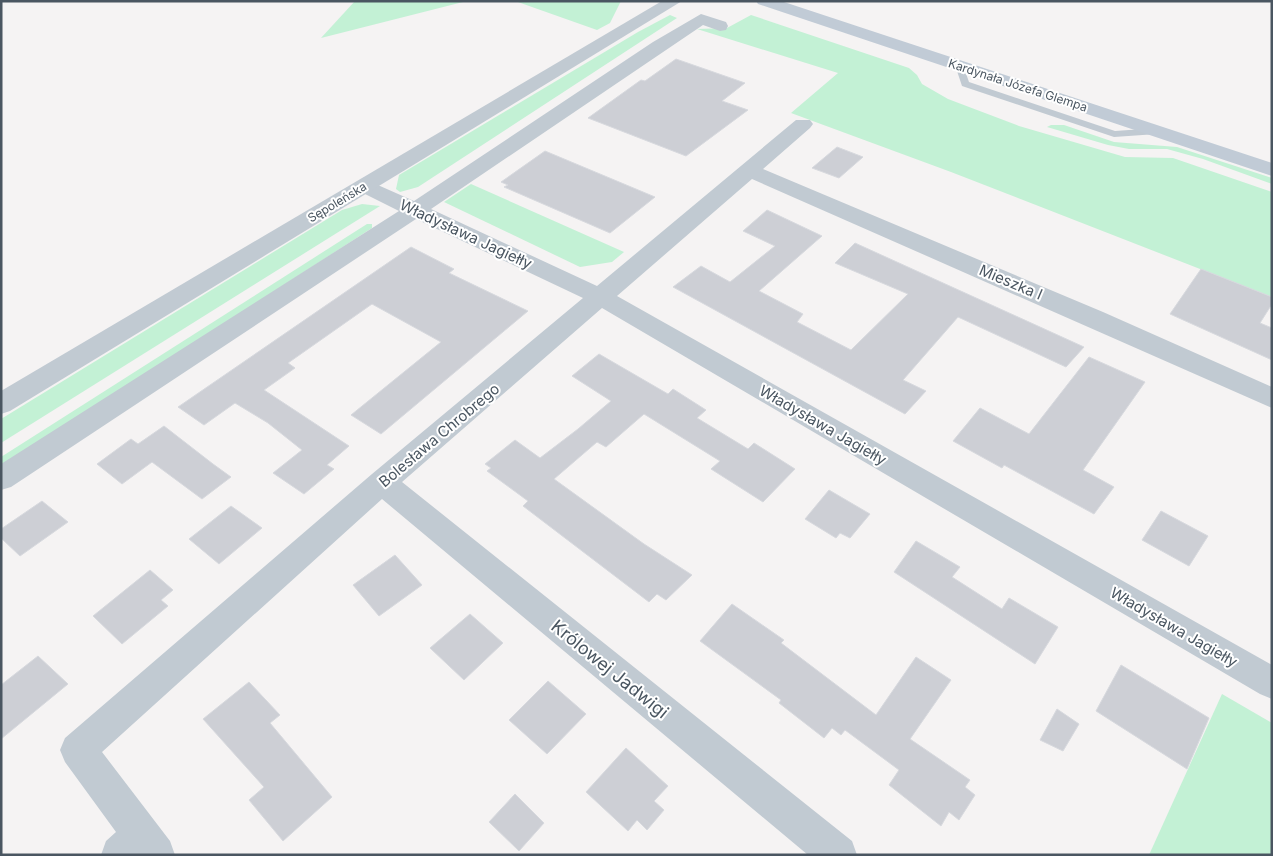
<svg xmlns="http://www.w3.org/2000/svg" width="1273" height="856" font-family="Inter,sans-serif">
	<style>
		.green { fill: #c3f1d5 }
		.building { fill: #cdcfd5; stroke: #d7d9de }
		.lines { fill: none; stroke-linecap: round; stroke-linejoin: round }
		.service { fill: #c1cad2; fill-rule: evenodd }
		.minor { fill: #c1cad2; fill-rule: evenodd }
		.tertiary { fill: #c1cad2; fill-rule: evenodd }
		.secondary { fill: #c1cbd6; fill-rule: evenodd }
		.labels { text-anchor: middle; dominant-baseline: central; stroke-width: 4; stroke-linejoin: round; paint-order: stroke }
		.far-street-label { font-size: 12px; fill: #4a5661; stroke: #fff }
		.street-label { font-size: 15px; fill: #4a5661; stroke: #fff }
		.near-street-label { font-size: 18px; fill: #4a5661; stroke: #fff }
	</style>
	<rect width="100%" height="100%" fill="#f5f3f3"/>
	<g class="green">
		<path d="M355,1H467L321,38Z"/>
		<path d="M515,1H621L610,23L597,30Z"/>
		<path d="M670,15L677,18L418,187L400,192L396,189L399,175L638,32Z"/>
		<path d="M751,15L909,68L917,75L922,84L948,99L1019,126L1125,157L1173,158L1272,192V297L951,172L791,113L838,73L697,29L727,28Z"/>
		<path d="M1051,125H1064L1114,142L1177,147L1272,178V184L1203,159L1167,149H1129L1108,145L1047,127Z"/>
		<path d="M471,184L624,252L612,262L580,267L444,202Z"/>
		<path d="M362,204L380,206L1,443V419L342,210Z"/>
		<path d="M367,224H372V228L1,468V457Z"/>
		<path d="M1222,694L1272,723V855H1149Z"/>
	</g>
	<g class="building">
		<path d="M676,59L745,83L722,101L748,110L686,156L588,118L641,80L645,81Z"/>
		<path d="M837,147L863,157L839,178L812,168Z"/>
		<path d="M545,151L655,197L610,233L504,187L508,185L501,182Z"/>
		<path d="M767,210L822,236L759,291L803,314L797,322L851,350L908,294L835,263L855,243L1084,347L1066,367L958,317L903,380L926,391L905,414L673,287L701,266L730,282L775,246L743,231Z"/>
		<path d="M411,247L454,269L449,273L528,311L381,434L351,415L441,342L372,304L288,363L295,368L264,390L349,446L327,465L334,469L304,494L273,473L302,450L268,423L235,403L204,425L178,407Z"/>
		<path d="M1201,269L1272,297V304L1260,323L1272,328V360L1170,314Z"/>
		<path d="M599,354L668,394L673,389L706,410L697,418L748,449L754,443L795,469L763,502L711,469L720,461L644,414L606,447L597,442L554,479L644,544L692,575L666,600L657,594L649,602L523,506L528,501L487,471L491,468L485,464L515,440L540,458L578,429L611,401L572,376Z"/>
		<path d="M1089,357L1145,382L1083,470L1114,487L1094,514L1004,465L1002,468L953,441L980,408L1029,434Z"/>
		<path d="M164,426L213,464L231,477L202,499L152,462L122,484L97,464L131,439L138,444Z"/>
		<path d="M829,490L870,514L850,538L840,533L836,538L805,519Z"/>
		<path d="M42,501L68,522L20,556L1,538V529Z"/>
		<path d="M231,506L262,528L219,564L189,539Z"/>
		<path d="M1161,511L1208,536L1189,566L1142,540Z"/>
		<path d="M916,541L960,567L952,577L1002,609L1009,598L1058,627L1035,664L894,572Z"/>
		<path d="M395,555L422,585L379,616L353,585Z"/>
		<path d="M150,570L173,590L161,600L168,606L122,644L93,616Z"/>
		<path d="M732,604L784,640L781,643L876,715L916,657L951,680L910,739L970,780L965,787L975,795L959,820L949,812L941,826L889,785L899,770L845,730L841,735L832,728L824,738L779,703L781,700L700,641Z"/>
		<path d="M470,614L503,643L464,680L430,648Z"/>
		<path d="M38,656L68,684L1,739V685Z"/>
		<path d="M1121,665L1209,718L1187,769L1096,711Z"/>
		<path d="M548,681L586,714L547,754L509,720Z"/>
		<path d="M249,682L280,715L270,723L332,797L283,841L249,800L264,787L203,719Z"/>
		<path d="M1057,709L1079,724L1063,751L1040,740Z"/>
		<path d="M626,748L668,786L654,801L664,810L647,830L637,820L628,831L586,792Z"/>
		<path d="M515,794L544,823L519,851L489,822Z"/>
	</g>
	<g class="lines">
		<path class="service" d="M959,62L963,65L969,82L1115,131L1157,128L1162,131L1157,134L1114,137L962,86L955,65Z"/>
		<path class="minor" d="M701,14L726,22L728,26L726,30L720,31L703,25L431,209L597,286L796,120H810L813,124L810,128L763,169L1103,312L1272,387V408L752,179L617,296L1272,665V699L1260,694L602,308L402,482L852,841L857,855H808L382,499L102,752L170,841L175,855H101L106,841L116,832L65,762L60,750L65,738L372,474L583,298L416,219L11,487L1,490V464L399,211L357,190L353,186L357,182L364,180L371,182L414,201L653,42Z"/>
		<path class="tertiary" d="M662,1H682L10,411L1,414V391Z"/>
		<path class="secondary" d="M756,1H781L1272,163V176L758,4Z"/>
	</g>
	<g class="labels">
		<g class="far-street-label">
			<text transform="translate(1018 85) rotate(18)">Kardynała Józefa Glempa</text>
			<text transform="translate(337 202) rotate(-31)">Sępoleńska</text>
		</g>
		<g class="street-label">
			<text transform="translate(466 234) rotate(25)">Władysława Jagiełły</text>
			<text transform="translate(1011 282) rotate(23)">Mieszka I</text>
			<text transform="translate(823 425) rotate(30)">Władysława Jagiełły</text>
			<text transform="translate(439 435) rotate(-40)">Bolesława Chrobrego</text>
			<text transform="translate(1174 627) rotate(30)">Władysława Jagiełły</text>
		</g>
		<g class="near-street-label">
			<text transform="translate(610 669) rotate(39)">Królowej Jadwigi</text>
		</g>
	</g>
	<rect width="1273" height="856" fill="none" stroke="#4a5661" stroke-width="5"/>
</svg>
